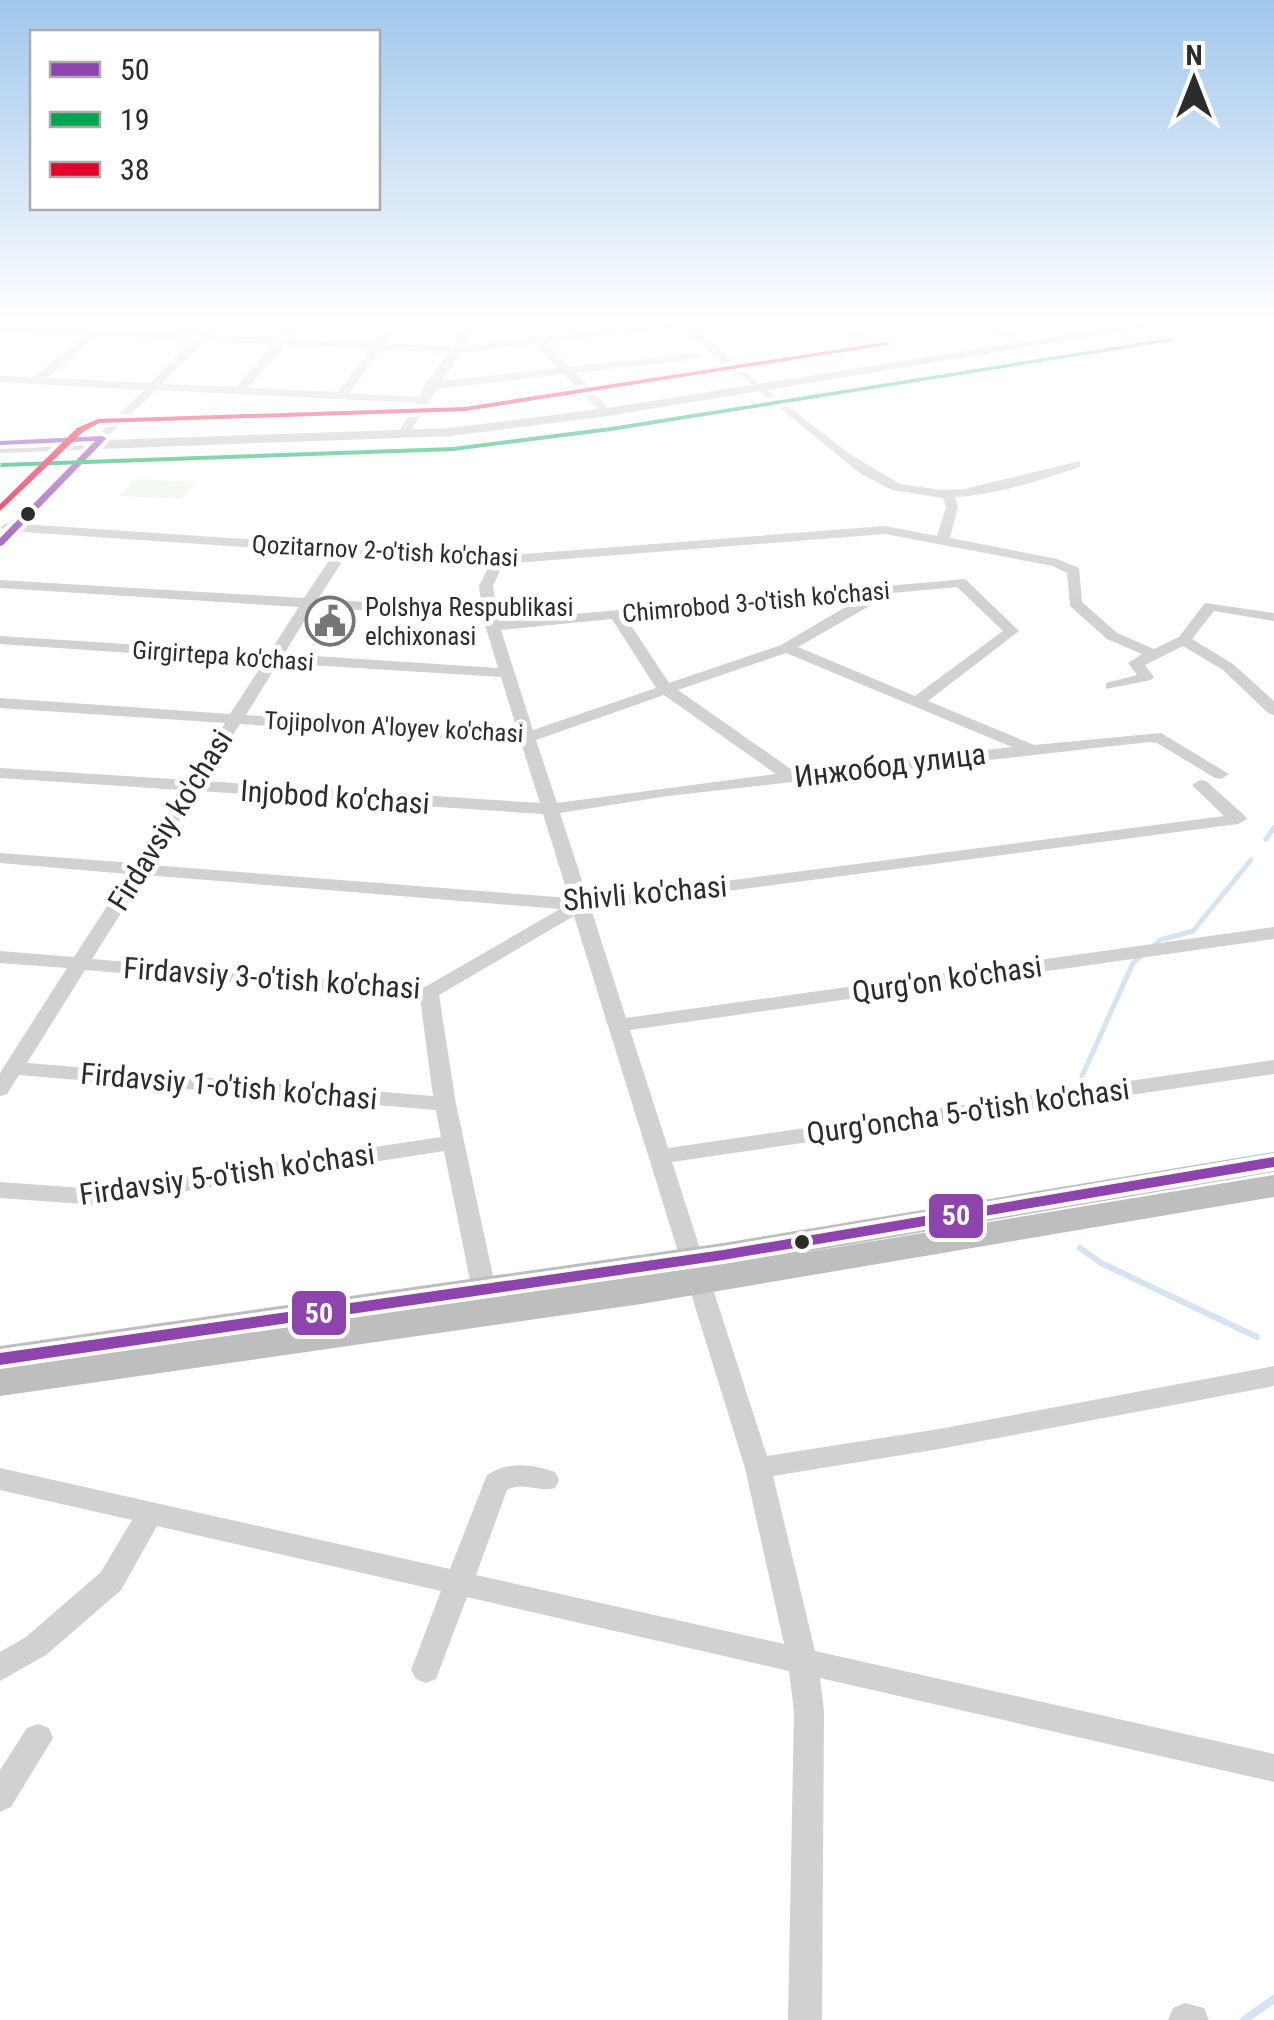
<svg xmlns="http://www.w3.org/2000/svg" width="1274" height="2020" font-family="'Roboto Condensed',sans-serif">
	<style>
		.green { fill: #eef4ea }
		.lines { fill: none; stroke-linecap: round; stroke-linejoin: round }
		.stream-far2 { stroke: #d4e4f2; stroke-width: 5 }
		.stream-far1 { stroke: #d4e4f2; stroke-width: 6 }
		.stream { stroke: #d4e4f2; stroke-width: 8 }
		.minor { fill: #d1d1d1; fill-rule: evenodd }
		.major { fill: #c4c4c4; fill-rule: evenodd }
		.highway { fill: #bebebe; fill-rule: evenodd }
		.bus-1-casing { stroke: #fff; stroke-width: 8 }
		.bus-2-casing { stroke: #fff; stroke-width: 8 }
		.bus-3-casing { stroke: #fff; stroke-width: 8 }
		.bus-1 { fill: #8e44ad; fill-rule: evenodd }
		.bus-2 { fill: #00a651; fill-rule: evenodd }
		.bus-3 { fill: #e4002b; fill-rule: evenodd }
		.bus-dot { fill: #2c2c2c; stroke: #fff; stroke-width: 4 }
		.labels { text-anchor: middle; dominant-baseline: central; stroke-width: 10; stroke-linejoin: round; paint-order: stroke }
		.far-street-label { font-size: 25px; fill: #2c2c2c; stroke: #fff }
		.far-poi-label { font-size: 25px; fill: #2c2c2c; stroke: #fff; text-anchor: start }
		.street-label { font-size: 30px; fill: #2c2c2c; stroke: #fff }
		.line-badge { stroke: #fff; stroke-width: 4 }
		.badge-label { font-size: 28px; text-anchor: middle; font-weight: bold; fill: #fff }
	</style>
	<rect width="100%" height="100%" fill="#fff"/>
	<path class="green" d="M135,479L196,482L181,499L119,496Z"/>
	<g class="lines">
		<g class="stream-far2">
			<path d="M1266,839L1274,828"/>
			<path d="M1151,948L1160,940L1193,931L1251,860"/>
			<path d="M1082,1076L1133,963L1142,955"/>
		</g>
		<path class="stream-far1" d="M1080,1248L1101,1263L1257,1337"/>
		<path class="stream" d="M1244,2020L1274,1999"/>
		<g class="minor">
			<path d="M210,323H221L210,335L280,338L293,323H304L291,339L375,343L391,323H401L386,343L453,347L468,323H478L464,346L663,323H689L759,384L851,455L900,484L941,490L964,489L1080,461V467C1040,480 998,495 955,497L958,507L950,538L1057,559L1079,568L1082,602L1117,633L1154,649L1179,637L1205,603L1274,613V621L1214,611L1192,639L1233,664L1274,701V715L1268,713L1223,670L1183,646L1145,665L1154,677L1151,680L1106,689V683L1137,675L1128,663L1142,654L1107,639L1070,606L1067,573L1053,566L885,534L503,564L493,586L498,621L965,579L1019,631L928,701L1034,745L1161,733L1229,774L1221,779L1215,778L1157,743L1149,742L668,796L560,813L588,899L1224,816L1192,785L1200,780L1206,781L1244,815L1247,819L1238,824L591,909L626,1018L1274,927V939L630,1030L668,1148L1274,1060V1074L672,1162L767,1456L939,1429L1274,1366V1386L939,1449L773,1476L815,1651L1274,1754V1782L820,1678L824,1711L822,2020H788L794,1711L789,1671L467,1597L436,1679L426,1683L416,1679L411,1670L441,1591L157,1526L121,1590L46,1655L0,1681V1652L26,1637L101,1572L132,1520L0,1490V1468L450,1569L487,1475C509,1461 531,1464 555,1472L559,1480L555,1488C539,1493 522,1481 507,1490L476,1575L784,1644L745,1468L574,916L439,995L456,1104L496,1290L492,1296L484,1299L476,1296L472,1290L444,1151L97,1205L0,1198V1182L97,1189L441,1137L436,1110L19,1075L7,1094L0,1096V1073L67,968L0,963V951L74,957L128,874L0,863V853L134,863L181,790L0,778V768L188,780L225,723L0,708V698L230,714L264,662L0,644V636L269,653L299,607L0,588V580L304,598L334,553L7,531L0,527L7,523L498,556L885,526L937,536L946,507L943,498L892,490L861,474L681,327L546,343L569,367L697,353L702,356L697,359L575,373L606,405V409H598L564,374L437,389L409,434L405,435L399,431L417,403L156,390L102,442L98,441V435L144,390L0,382V376L35,377L85,335L0,331V325L92,329L97,327L102,330L199,334ZM97,336L193,340L150,383L48,378ZM204,341L274,344L236,387L162,384ZM535,344L558,368L442,381L460,353ZM285,345L371,349L338,392L248,388ZM381,350L449,353L424,386L421,397L349,393ZM347,554L490,564L479,586L482,609L318,599ZM957,587L1003,631L915,696L798,647L878,601L881,594ZM866,595L781,645L669,683L626,618ZM313,607L483,618L498,668L284,654ZM612,619L656,688L533,730L501,630ZM786,653L1012,747L795,772L678,690ZM278,663L501,677L518,733L246,715ZM664,695L776,774L557,803L536,740ZM240,724L521,743L540,803L204,781ZM198,791L543,814L569,898L151,865ZM145,875L560,909L425,987L92,959ZM85,970L420,998L433,1096L27,1063Z"/>
			<path d="M836,323H847L874,348L865,350Z"/>
			<path d="M983,323H996L1014,335L1005,337Z"/>
			<path d="M38,1724L49,1728L53,1738L11,1807L0,1812V1770L27,1728Z"/>
			<path d="M1185,2003L1204,2008L1209,2020H1168L1173,2008Z"/>
		</g>
		<path class="major" d="M1141,323H1173L608,416L451,436L100,449L6,547L0,548V533L82,450L0,453V443L91,440L102,434L108,440L451,428L608,408Z"/>
		<path class="highway" d="M1274,1152V1172L777,1257L1274,1175V1197L641,1304L0,1396V1346L723,1243Z"/>
		<g class="bus-1-casing">
			<g id="bus-1">
				<path d="M102,436L106,438L105,440L3,545L0,546V538L95,441L0,445V441Z"/>
				<path d="M1274,1157V1167L723,1260L0,1365V1353L723,1250Z"/>
			</g>
		</g>
		<g class="bus-2-casing">
			<path id="bus-2" d="M1170,338L1172,339V341L611,431L453,451L0,467L1,463L453,447L611,427Z"/>
		</g>
		<g class="bus-3-casing">
			<path id="bus-3" d="M886,342L889,344L888,345L465,411L99,423L83,432L0,511V504L77,428L98,419L465,407Z"/>
		</g>
		<use href="#bus-1" class="bus-1"/>
		<use href="#bus-2" class="bus-2"/>
		<use href="#bus-3" class="bus-3"/>
	</g>
	<linearGradient id="sky" x2="0" y2="1"><stop stop-color="#a0c7ec"/><stop offset="0.53" stop-color="#fff"/><stop offset="1" stop-color="#fff" stop-opacity="0"/></linearGradient>
	<rect width="1274" height="606" fill="url(#sky)"/>
	<defs>
		<g id="civic-ring" transform="scale(2.5)"><circle r="9.5" fill="#fff" stroke="#767676" stroke-width="1.5"/><path d="M-.6-6.5H3V-4.5H.6V-3L4-1V1h2V6H-6V1h2V-1L-.6-3ZM-1.2 2.5V6h2.4V2.5Z" fill="#767676"/></g>
	</defs>
	<g fill-rule="evenodd">
		<use href="#civic-ring" x="330" y="621"/>
	</g>
	<g class="bus-dot">
		<circle cx="28" cy="514" r="9"/>
		<circle cx="802" cy="1242" r="9"/>
	</g>
	<g class="labels">
		<g class="far-street-label">
			<text transform="translate(385 551) rotate(3)">Qozitarnov 2-o'tish ko'chasi</text>
			<text transform="translate(756 602) rotate(-5)">Chimrobod 3-o'tish ko'chasi</text>
			<text transform="translate(223 656) rotate(4)">Girgirtepa ko'chasi</text>
			<text transform="translate(394 727) rotate(3)">Tojipolvon A'loyev ko'chasi</text>
		</g>
		<g class="far-poi-label">
			<text x="365" y="607">Polshya Respublikasi<tspan x="365" dy="29">elchixonasi</tspan></text>
		</g>
		<g class="street-label">
			<text transform="translate(890 765) rotate(-7)">Инжобод улица</text>
			<text transform="translate(335 797) rotate(4)">Injobod ko'chasi</text>
			<text transform="translate(170 820) rotate(-58)">Firdavsiy ko'chasi</text>
			<text transform="translate(645 893) rotate(-5)">Shivli ko'chasi</text>
			<text transform="translate(272 978) rotate(4)">Firdavsiy 3-o'tish ko'chasi</text>
			<text transform="translate(947 979) rotate(-8)">Qurg'on ko'chasi</text>
			<text transform="translate(229 1086) rotate(5)">Firdavsiy 1-o'tish ko'chasi</text>
			<text transform="translate(968 1111) rotate(-8)">Qurg'oncha 5-o'tish ko'chasi</text>
			<text transform="translate(227 1174) rotate(-8)">Firdavsiy 5-o'tish ko'chasi</text>
		</g>
	</g>
	<g class="line-badge">
		<rect x="927" y="1192" width="58" height="48" rx="10" fill="#8e44ad"/>
		<rect x="290" y="1289" width="58" height="48" rx="10" fill="#8e44ad"/>
	</g>
	<g class="badge-label">
		<text x="956" y="1225">50</text>
		<text x="319" y="1323">50</text>
	</g>
	<rect x="30" y="30" width="350" height="180" fill="#ffffff" stroke="#ababab" stroke-width="2.5"/>
	<rect x="50" y="62" width="50" height="15" fill="#8e44ad" stroke="#ababab" stroke-width="2.5"/>
	<text x="120" y="80" font-size="30" fill="#2c2c2c">50</text>
	<rect x="50" y="112" width="50" height="15" fill="#00a651" stroke="#ababab" stroke-width="2.5"/>
	<text x="120" y="130" font-size="30" fill="#2c2c2c">19</text>
	<rect x="50" y="162" width="50" height="15" fill="#e4002b" stroke="#ababab" stroke-width="2.5"/>
	<text x="120" y="180" font-size="30" fill="#2c2c2c">38</text>
	<g transform="translate(1194 80)" stroke="#ffffff" stroke-width="8" paint-order="stroke">
	<path d="M0-8L18 38L0 25L-18 38Z" fill="#2c2c2c"/>
	<text y="-15" font-size="28" font-weight="bold" text-anchor="middle" fill="#2c2c2c">N</text>
	</g>
</svg>
